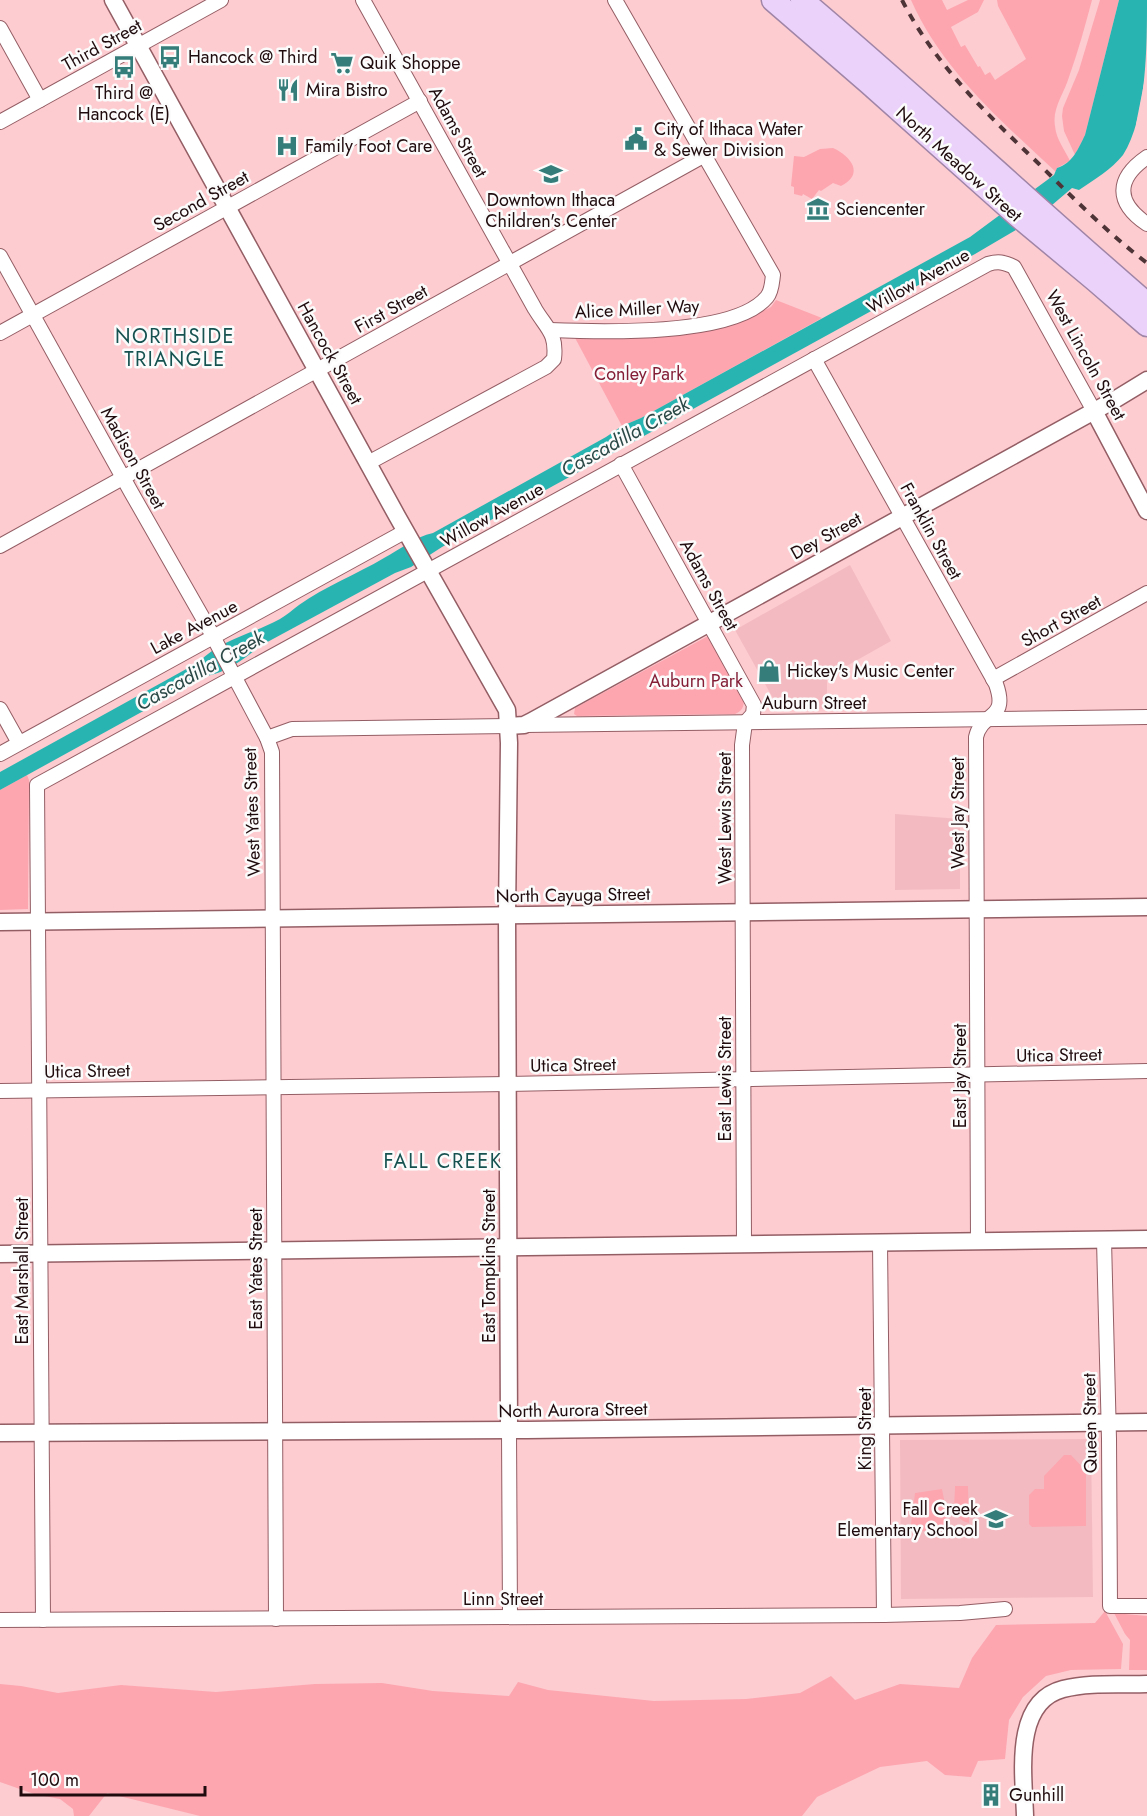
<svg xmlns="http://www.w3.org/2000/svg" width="1147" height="1816" font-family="Jost,sans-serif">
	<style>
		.built { fill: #f3bbc1 }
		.green { fill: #fda6b0 }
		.water { fill: #28b4b1 }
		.pier { fill: #fdccd0 }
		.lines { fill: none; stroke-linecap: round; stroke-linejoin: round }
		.minor-casing { stroke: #945e65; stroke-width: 16 }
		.tertiary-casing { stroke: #945e65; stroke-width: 19 }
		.trunk-casing { stroke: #a085a7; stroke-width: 25 }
		.minor { stroke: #fff; stroke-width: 14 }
		.tertiary { stroke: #fff; stroke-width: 16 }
		.trunk { stroke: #ebd2fa; stroke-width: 22 }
		.rail { stroke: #4e3437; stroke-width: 4; stroke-dasharray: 8 8; stroke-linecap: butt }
		.labels { text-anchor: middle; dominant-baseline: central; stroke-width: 5; stroke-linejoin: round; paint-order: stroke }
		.street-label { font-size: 18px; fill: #1f0b0e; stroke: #fbfbfb }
		.poi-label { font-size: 18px; fill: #1f0b0e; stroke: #fbfbfb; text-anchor: start }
		.park-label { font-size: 18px; fill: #831e36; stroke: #fbfbfb }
		.neighbourhood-label { font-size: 20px; letter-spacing: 1.5px; fill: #165250; stroke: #fbfbfb }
		.water-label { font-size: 20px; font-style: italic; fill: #2b4846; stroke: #fbfbfb }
	</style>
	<rect width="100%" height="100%" fill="#fdccd0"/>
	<g class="built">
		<path d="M850,565L891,641L827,677V704L823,709H779L735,630Z"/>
		<path d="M895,814L960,819V889L895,890Z"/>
		<path d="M1091,1439L1093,1597L901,1599L900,1440Z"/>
	</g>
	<g class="green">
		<path d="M911,0H942L947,10L968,0H984L978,12L951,27L961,47L965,45L978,67L980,66L985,75L990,72L995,80L1026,59L998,6L997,0H1092C1085,26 1078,52 1069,77C1064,94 1052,108 1055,126C1056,139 1065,150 1070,161L1057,168L1056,172C1001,121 942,70 911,0Z"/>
		<path d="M1100,0H1119L1085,135L1075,155L1064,131L1062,116L1063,108L1079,70Z"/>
		<path d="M833,148C851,156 865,174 841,186L833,183L821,191L819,190L812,199L803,194L802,196L794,194V187L791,186L794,156L804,157L820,149Z"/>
		<path d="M776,300L822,318L641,418L622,426L574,336H663L702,332L732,325L771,307Z"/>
		<path d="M708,636L744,699C744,707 742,711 735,714L577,716L574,714L575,708Z"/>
		<path d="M27,775L29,780L28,909L0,910V790Z"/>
		<path d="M1064,1455H1071L1086,1471V1526L1032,1527L1029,1524V1495L1035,1489H1044V1476Z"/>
		<path d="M955,1486H968L969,1523C950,1518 955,1502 955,1486Z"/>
		<path d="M942,1489L950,1529L910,1532L915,1493Z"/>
		<path d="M1105,1611L1123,1644L1121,1669L1071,1670L1046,1676L1023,1697L1009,1720L1005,1759L978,1761L971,1777L945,1775L927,1761L880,1767L817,1797L802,1816H200L107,1793L89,1816H74L73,1809L60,1799L34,1794L0,1782V1684L21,1686L58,1693L121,1685L216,1692L315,1684L382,1683L433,1691L509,1696L518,1682L548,1690L654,1701L746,1699L800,1693L831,1676L855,1700L900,1684L959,1688L972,1658L996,1625L1095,1623Z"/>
		<path d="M1114,1613L1147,1616V1670H1129L1130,1640L1125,1634Z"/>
	</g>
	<path class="water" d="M1119,0H1147C1147,45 1147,118 1123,155C1111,170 1095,179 1079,190L1072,188L1038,217L975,254L442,547L411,567L395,573L260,646C244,659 227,672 207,676L0,790V772L199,662C221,639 253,634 280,619C287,615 292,610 299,605C324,587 357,574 384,558C401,549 415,537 433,533L606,437L622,426L641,418L970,237L1054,175L1057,168C1073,163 1078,149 1085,135Z"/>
	<path class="pier" d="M1147,68V92L1140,125L1136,124Z"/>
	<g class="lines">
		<g class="minor-casing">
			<g id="minor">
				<path d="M363,0L535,309C547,329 557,333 554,359L546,367L368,463"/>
				<path d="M0,28L40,100"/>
				<path d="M0,122L221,0"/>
				<path d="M1147,157C1115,179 1116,203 1147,224"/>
				<path d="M0,256L131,492L208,627L267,738L272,752L276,1619"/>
				<path d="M550,330C600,332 734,337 767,297C772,291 772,282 773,275L615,0"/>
				<path d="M0,333L420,101"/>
				<path d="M814,359L996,684C1009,721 982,711 976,737L978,1241"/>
				<path d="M621,464L754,705L753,714L745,723L742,745L744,1244"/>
				<path d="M0,546L705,155"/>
				<path d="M993,679L1147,593"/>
				<path d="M0,709L19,743"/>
				<path d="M525,725L1147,717"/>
				<path d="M267,738L292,729L508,726"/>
				<path d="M0,754L406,531"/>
				<path d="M0,1091L508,1084L1147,1071"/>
				<path d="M1104,1240L1109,1439L1110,1606H1147"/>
				<path d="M880,1243L884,1615"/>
				<path d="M509,1431L510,1617"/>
				<path d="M0,1620L884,1615L960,1613L1005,1609"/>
				<path d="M43,1620L37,785L988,264C998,261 1004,262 1014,267L1094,411"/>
			</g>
		</g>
		<g class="tertiary-casing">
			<g id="tertiary">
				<path d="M113,0L397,516L507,710L509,743L507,916L509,1431"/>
				<path d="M1094,411L1147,511"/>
				<path d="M508,726L524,725L530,722L1116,399L1147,380"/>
				<path d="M0,922L1147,907"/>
				<path d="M0,1254L1147,1239"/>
				<path d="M0,1433L527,1430L1147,1422"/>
				<path d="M1025,1816C1024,1777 1012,1702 1063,1689C1090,1682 1120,1685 1147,1684"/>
			</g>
		</g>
		<g class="trunk-casing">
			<g id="trunk">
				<path d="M773,0L869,83L1017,215L1095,280L1147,325"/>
				<path d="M802,0C919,99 1031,204 1147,304"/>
			</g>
		</g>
		<use href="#minor" class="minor"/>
		<use href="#tertiary" class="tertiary"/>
		<use href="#trunk" class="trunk"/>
		<path class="rail" d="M902,0C935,65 987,114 1039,164C1074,199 1108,233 1147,263"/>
	</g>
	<defs>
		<g id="bus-bare" transform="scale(1.8)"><path d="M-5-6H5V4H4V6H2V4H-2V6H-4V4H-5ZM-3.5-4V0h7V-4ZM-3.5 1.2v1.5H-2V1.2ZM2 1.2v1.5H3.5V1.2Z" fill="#347d7a" stroke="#fbfbfb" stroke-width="2.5" paint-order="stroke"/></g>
		<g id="supermarket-bare" transform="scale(1.8)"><path d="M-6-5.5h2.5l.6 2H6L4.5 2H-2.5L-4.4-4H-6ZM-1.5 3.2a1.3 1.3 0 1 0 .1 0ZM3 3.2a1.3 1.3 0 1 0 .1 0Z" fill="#347d7a" stroke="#fbfbfb" stroke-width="2.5" paint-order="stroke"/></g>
		<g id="restaurant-bare" transform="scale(1.8)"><path d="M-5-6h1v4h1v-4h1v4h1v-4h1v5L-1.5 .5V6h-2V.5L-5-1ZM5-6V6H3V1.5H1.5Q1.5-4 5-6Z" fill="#347d7a" stroke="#fbfbfb" stroke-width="2.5" paint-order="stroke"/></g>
		<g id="civic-bare" transform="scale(1.8)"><path d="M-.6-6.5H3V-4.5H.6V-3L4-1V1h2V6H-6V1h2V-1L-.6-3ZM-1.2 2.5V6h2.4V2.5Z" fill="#347d7a" stroke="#fbfbfb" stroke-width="2.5" paint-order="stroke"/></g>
		<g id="hospital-bare" transform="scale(1.8)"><path d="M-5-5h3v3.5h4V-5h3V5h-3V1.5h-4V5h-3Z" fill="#347d7a" stroke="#fbfbfb" stroke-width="2.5" paint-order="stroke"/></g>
		<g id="school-bare" transform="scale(1.8)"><path d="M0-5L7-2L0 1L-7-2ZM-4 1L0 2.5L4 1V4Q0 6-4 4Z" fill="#347d7a" stroke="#fbfbfb" stroke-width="2.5" paint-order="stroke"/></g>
		<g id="museum-bare" transform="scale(1.8)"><path d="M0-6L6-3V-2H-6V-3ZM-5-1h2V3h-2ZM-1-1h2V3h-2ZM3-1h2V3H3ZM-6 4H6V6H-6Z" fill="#347d7a" stroke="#fbfbfb" stroke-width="2.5" paint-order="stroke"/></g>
		<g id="shop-bare" transform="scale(1.8)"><path d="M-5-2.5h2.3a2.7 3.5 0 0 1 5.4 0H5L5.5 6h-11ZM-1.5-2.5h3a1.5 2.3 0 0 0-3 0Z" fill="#347d7a" stroke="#fbfbfb" stroke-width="2.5" paint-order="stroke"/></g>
		<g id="building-bare" transform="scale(1.8)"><path d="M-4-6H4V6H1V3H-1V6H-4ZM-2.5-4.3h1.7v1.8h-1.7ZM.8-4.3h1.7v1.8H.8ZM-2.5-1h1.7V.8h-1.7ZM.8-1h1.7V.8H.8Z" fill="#347d7a" stroke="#fbfbfb" stroke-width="2.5" paint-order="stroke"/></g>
	</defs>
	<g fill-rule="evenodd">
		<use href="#bus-bare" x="170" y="57"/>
		<use href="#supermarket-bare" x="342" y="63"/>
		<use href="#bus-bare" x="124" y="67"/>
		<use href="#restaurant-bare" x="288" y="90"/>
		<use href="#civic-bare" x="636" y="139"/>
		<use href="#hospital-bare" x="287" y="146"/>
		<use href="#school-bare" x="551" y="174"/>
		<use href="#museum-bare" x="818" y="209"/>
		<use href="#shop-bare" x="769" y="671"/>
		<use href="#school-bare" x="996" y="1519"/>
		<use href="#building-bare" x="991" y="1795"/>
	</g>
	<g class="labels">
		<g class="street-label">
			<text transform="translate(102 45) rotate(-29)">Third Street</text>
			<text transform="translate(458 132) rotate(61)">Adams Street</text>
			<text transform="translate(959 164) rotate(42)">North Meadow Street</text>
			<text transform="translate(201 201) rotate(-29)">Second Street</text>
			<text transform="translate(918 281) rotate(-29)">Willow Avenue</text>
			<text transform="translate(391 309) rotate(-29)">First Street</text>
			<text transform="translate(637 309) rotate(-3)">Alice Miller Way</text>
			<text transform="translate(330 353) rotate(61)">Hancock Street</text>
			<text transform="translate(1086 355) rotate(61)">West Lincoln Street</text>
			<text transform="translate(133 458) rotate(61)">Madison Street</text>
			<text transform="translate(492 515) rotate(-29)">Willow Avenue</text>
			<text transform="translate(931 531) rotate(61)">Franklin Street</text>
			<text transform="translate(826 536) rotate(-29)">Dey Street</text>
			<text transform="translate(709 585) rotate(61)">Adams Street</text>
			<text transform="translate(1061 621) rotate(-29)">Short Street</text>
			<text transform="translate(194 627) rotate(-28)">Lake Avenue</text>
			<text x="814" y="703">Auburn Street</text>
			<text transform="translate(252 812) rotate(-92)">West Yates Street</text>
			<text transform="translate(958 813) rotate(-90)">West Jay Street</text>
			<text transform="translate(725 818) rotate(-90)">West Lewis Street</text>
			<text transform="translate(573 895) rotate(-1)">North Cayuga Street</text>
			<text transform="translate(1059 1055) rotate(-1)">Utica Street</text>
			<text transform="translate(573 1065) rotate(-1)">Utica Street</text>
			<text transform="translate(87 1071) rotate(-1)">Utica Street</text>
			<text transform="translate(960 1076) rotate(-90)">East Jay Street</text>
			<text transform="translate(725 1079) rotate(-90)">East Lewis Street</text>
			<text transform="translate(489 1266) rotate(-90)">East Tompkins Street</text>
			<text transform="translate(256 1269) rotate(-90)">East Yates Street</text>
			<text transform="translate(22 1271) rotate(-90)">East Marshall Street</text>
			<text transform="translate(573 1410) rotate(-1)">North Aurora Street</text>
			<text transform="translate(1090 1423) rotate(-91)">Queen Street</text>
			<text transform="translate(865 1429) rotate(-90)">King Street</text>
			<text x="503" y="1599">Linn Street</text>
		</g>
		<g class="poi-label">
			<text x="188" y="57">Hancock @ Third</text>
			<text x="360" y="63">Quik Shoppe</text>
			<text x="306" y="90">Mira Bistro</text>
			<text x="124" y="93" text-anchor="middle">Third @<tspan x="124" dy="21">Hancock (E)</tspan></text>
			<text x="654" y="129">City of Ithaca Water<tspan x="654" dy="21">&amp; Sewer Division</tspan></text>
			<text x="305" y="146">Family Foot Care</text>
			<text x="551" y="200" text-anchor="middle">Downtown Ithaca<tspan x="551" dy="21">Children's Center</tspan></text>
			<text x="836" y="209">Sciencenter</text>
			<text x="787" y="671">Hickey's Music Center</text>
			<text x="978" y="1509" text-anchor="end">Fall Creek<tspan x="978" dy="21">Elementary School</tspan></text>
			<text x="1009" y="1795">Gunhill</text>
		</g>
		<g class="park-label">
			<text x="639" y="374">Conley Park</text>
			<text x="696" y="681">Auburn Park</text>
		</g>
		<g class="neighbourhood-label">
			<text x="175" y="336">NORTHSIDE<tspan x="175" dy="23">TRIANGLE</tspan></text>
			<text x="443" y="1161">FALL CREEK</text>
		</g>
		<g class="water-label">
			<text transform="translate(625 437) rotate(-29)">Cascadilla Creek</text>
			<text transform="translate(200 671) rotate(-29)">Cascadilla Creek</text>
		</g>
	</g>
	<path d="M21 1786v9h184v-9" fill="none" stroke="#1f0b0e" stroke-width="3"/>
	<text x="30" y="1786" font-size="18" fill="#1f0b0e" stroke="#fbfbfb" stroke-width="4.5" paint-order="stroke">100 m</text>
</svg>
